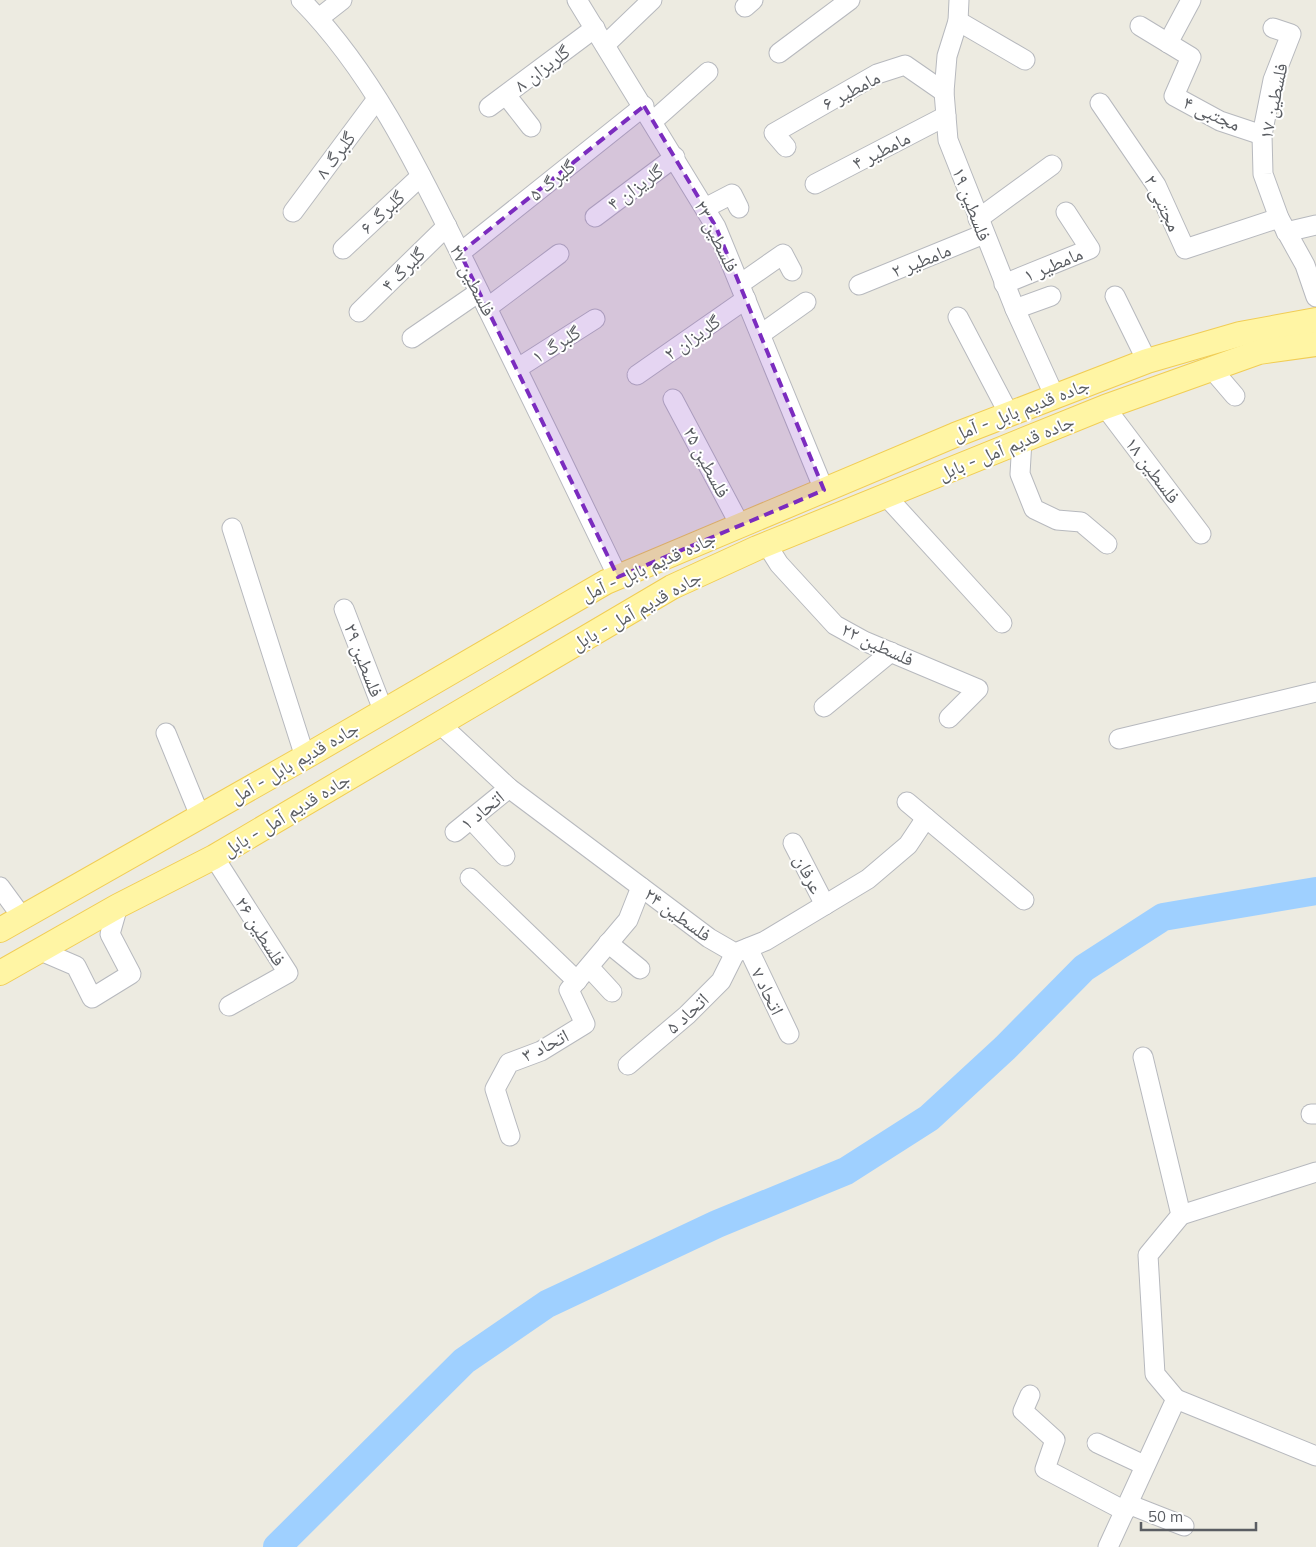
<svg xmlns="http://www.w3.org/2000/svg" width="1316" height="1547" font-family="Mulish,'Noto Naskh Arabic',sans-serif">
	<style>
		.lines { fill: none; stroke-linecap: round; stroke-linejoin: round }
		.river { stroke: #9fd0ff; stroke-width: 28 }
		.minor-casing { stroke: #b7b9be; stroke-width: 21 }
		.major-casing { stroke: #f1cd55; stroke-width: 26 }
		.minor { stroke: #fff; stroke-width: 19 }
		.major { stroke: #fff5a4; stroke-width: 24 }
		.marked { fill: #7b2cbf; fill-opacity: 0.2; stroke: #7b2cbf; stroke-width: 4; stroke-dasharray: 10 6; stroke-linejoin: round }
		.labels { text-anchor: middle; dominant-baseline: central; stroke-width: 4; stroke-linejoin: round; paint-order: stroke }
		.street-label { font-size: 19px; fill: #5a5d62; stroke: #fff }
	</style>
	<rect width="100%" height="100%" fill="#edebe1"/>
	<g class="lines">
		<path class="river" d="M277,1547L464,1361L547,1304L717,1224L846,1171L929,1118L1005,1048L1084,968L1163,917L1316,891"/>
		<g class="minor-casing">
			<g id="minor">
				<path d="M301,0C374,74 420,172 466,265C517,368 568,473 618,577"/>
				<path d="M577,0L716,227L824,490"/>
				<path d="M959,0L958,21L947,56L944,92L948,140L1015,309L1055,397"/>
				<path d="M745,7L753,0"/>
				<path d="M319,18L342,0"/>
				<path d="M958,21L1025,60"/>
				<path d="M1140,26L1191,57L1174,96L1220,121L1262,135"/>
				<path d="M1273,28L1291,34L1273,80L1262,135L1263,174L1279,218L1305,265L1316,297"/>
				<path d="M1168,43L1191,0"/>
				<path d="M605,45L652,0"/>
				<path d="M779,53L850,0"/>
				<path d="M506,95L531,127"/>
				<path d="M1100,103L1156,185L1185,249L1279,218"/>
				<path d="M489,107L595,28"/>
				<path d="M653,121L708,72"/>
				<path d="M786,147L774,133L877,74L905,65L944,92"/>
				<path d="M815,184L946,116"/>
				<path d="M705,208L732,194L739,208"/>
				<path d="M293,212L377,99"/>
				<path d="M595,217L675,157"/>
				<path d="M978,219L1052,165"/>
				<path d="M1286,232L1316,225"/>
				<path d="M343,249L421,176"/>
				<path d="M460,253L644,106"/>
				<path d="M740,284L783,254L792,271"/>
				<path d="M1004,284L1090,249L1066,212"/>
				<path d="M859,285L984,234"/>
				<path d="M1115,296L1147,361"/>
				<path d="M487,308L559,254"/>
				<path d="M1015,309L1051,296"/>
				<path d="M359,312L447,226"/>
				<path d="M958,317L1009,414"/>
				<path d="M761,334L806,302"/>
				<path d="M412,338L479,292"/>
				<path d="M518,368L595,319"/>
				<path d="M1211,368L1235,396"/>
				<path d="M637,375L746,299"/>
				<path d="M673,399L740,525"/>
				<path d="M1105,407L1201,534"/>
				<path d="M1022,440L1020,474L1034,509L1057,520L1081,522L1107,544"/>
				<path d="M886,496L1002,623"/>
				<path d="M232,528L305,757"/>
				<path d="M767,545L779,564L835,625L864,641L978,689L949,718"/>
				<path d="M344,609L383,710"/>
				<path d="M824,707L891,652"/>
				<path d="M439,723L509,788L709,938L735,953L765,941L868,879L908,845L926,818"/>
				<path d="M166,733L200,816"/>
				<path d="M1119,739L1316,692"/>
				<path d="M907,802L1024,900"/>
				<path d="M471,819L505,856"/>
				<path d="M455,832L509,788"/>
				<path d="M793,843L825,905"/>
				<path d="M214,857L288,973L229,1006"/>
				<path d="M470,878L577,981"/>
				<path d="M0,887L22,917"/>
				<path d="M608,943L640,969"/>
				<path d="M748,948L789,1034"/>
				<path d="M41,951L76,966L92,998L131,974L110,934L118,906"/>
				<path d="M589,967L612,992"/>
				<path d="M1143,1057L1181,1215L1148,1255L1155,1374L1176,1399"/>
				<path d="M628,1065L687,1015L721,981L735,953"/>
				<path d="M1311,1114H1316"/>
				<path d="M510,1136L495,1089L509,1063L541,1051L585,1024L569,990L628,920L641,887"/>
				<path d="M1181,1215L1316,1172"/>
				<path d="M1030,1395L1023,1411L1055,1440L1045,1469L1125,1511"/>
				<path d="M1097,1443L1144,1465"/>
				<path d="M1128,1504L1184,1526"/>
				<path d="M1108,1547L1176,1399L1316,1456"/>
			</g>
		</g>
		<g class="major-casing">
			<g id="major">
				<path d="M0,930L305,757L606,582L955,435L1147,361L1240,334L1316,320"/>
				<path d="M0,973L118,906L214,857L672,587L757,548L1105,407L1259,352L1316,344"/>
			</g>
		</g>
		<use href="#minor" class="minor"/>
		<use href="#major" class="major"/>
	</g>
	<path class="marked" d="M644,106L716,227L824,490L618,577L460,253Z"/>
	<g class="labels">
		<g class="street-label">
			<text transform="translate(542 68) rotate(-37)">گلریزان ۸</text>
			<text transform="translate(851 90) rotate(-28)">مامطیر ۶</text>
			<text transform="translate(1273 101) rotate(-78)">فلسطین ۱۷</text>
			<text transform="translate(1212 113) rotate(24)">مجتبی ۴</text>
			<text transform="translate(881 150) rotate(-27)">مامطیر ۴</text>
			<text transform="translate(335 155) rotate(-53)">گلبرگ ۸</text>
			<text transform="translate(552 180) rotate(-39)">گلبرگ ۵</text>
			<text transform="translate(635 187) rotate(-36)">گلریزان ۴</text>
			<text transform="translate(1163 203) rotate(64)">مجتبی ۲</text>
			<text transform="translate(972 204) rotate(69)">فلسطین ۱۹</text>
			<text transform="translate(382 212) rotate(-43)">گلبرگ ۶</text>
			<text transform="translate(717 236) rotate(64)">فلسطین ۲۳</text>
			<text transform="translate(921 260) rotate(-22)">مامطیر ۲</text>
			<text transform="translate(1053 264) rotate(-23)">مامطیر ۱</text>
			<text transform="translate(403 269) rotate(-45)">گلبرگ ۴</text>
			<text transform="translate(473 280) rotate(63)">فلسطین ۲۷</text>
			<text transform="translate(692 337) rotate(-35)">گلریزان ۲</text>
			<text transform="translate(556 344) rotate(-32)">گلبرگ ۱</text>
			<text transform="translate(1021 409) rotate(-21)">جاده قدیم بابل - آمل</text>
			<text transform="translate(1006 447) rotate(-22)">جاده قدیم آمل - بابل</text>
			<text transform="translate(707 462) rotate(62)">فلسطین ۲۵</text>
			<text transform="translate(1153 470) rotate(53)">فلسطین ۱۸</text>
			<text transform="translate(648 566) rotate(-24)">جاده قدیم بابل - آمل</text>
			<text transform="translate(636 610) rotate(-29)">جاده قدیم آمل - بابل</text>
			<text transform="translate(878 644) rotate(25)">فلسطین ۲۲</text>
			<text transform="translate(364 660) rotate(69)">فلسطین ۲۹</text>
			<text transform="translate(294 762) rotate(-30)">جاده قدیم بابل - آمل</text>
			<text transform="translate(482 810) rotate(-39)">اتحاد ۱</text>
			<text transform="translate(286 814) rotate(-31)">جاده قدیم آمل - بابل</text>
			<text transform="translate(809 874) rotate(63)">عرفان</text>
			<text transform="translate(678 914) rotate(36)">فلسطین ۲۴</text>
			<text transform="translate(261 931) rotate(58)">فلسطين ٢۶</text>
			<text transform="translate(768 991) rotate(64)">اتحاد ۷</text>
			<text transform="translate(687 1013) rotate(-43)">اتحاد ۵</text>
			<text transform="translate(545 1045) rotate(-27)">اتحاد ۳</text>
		</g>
	</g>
	<path d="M1141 1522v8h115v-8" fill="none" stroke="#5a5d62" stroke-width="2.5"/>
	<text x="1148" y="1522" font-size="15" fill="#5a5d62" stroke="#ffffff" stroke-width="4" paint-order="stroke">50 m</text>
</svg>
